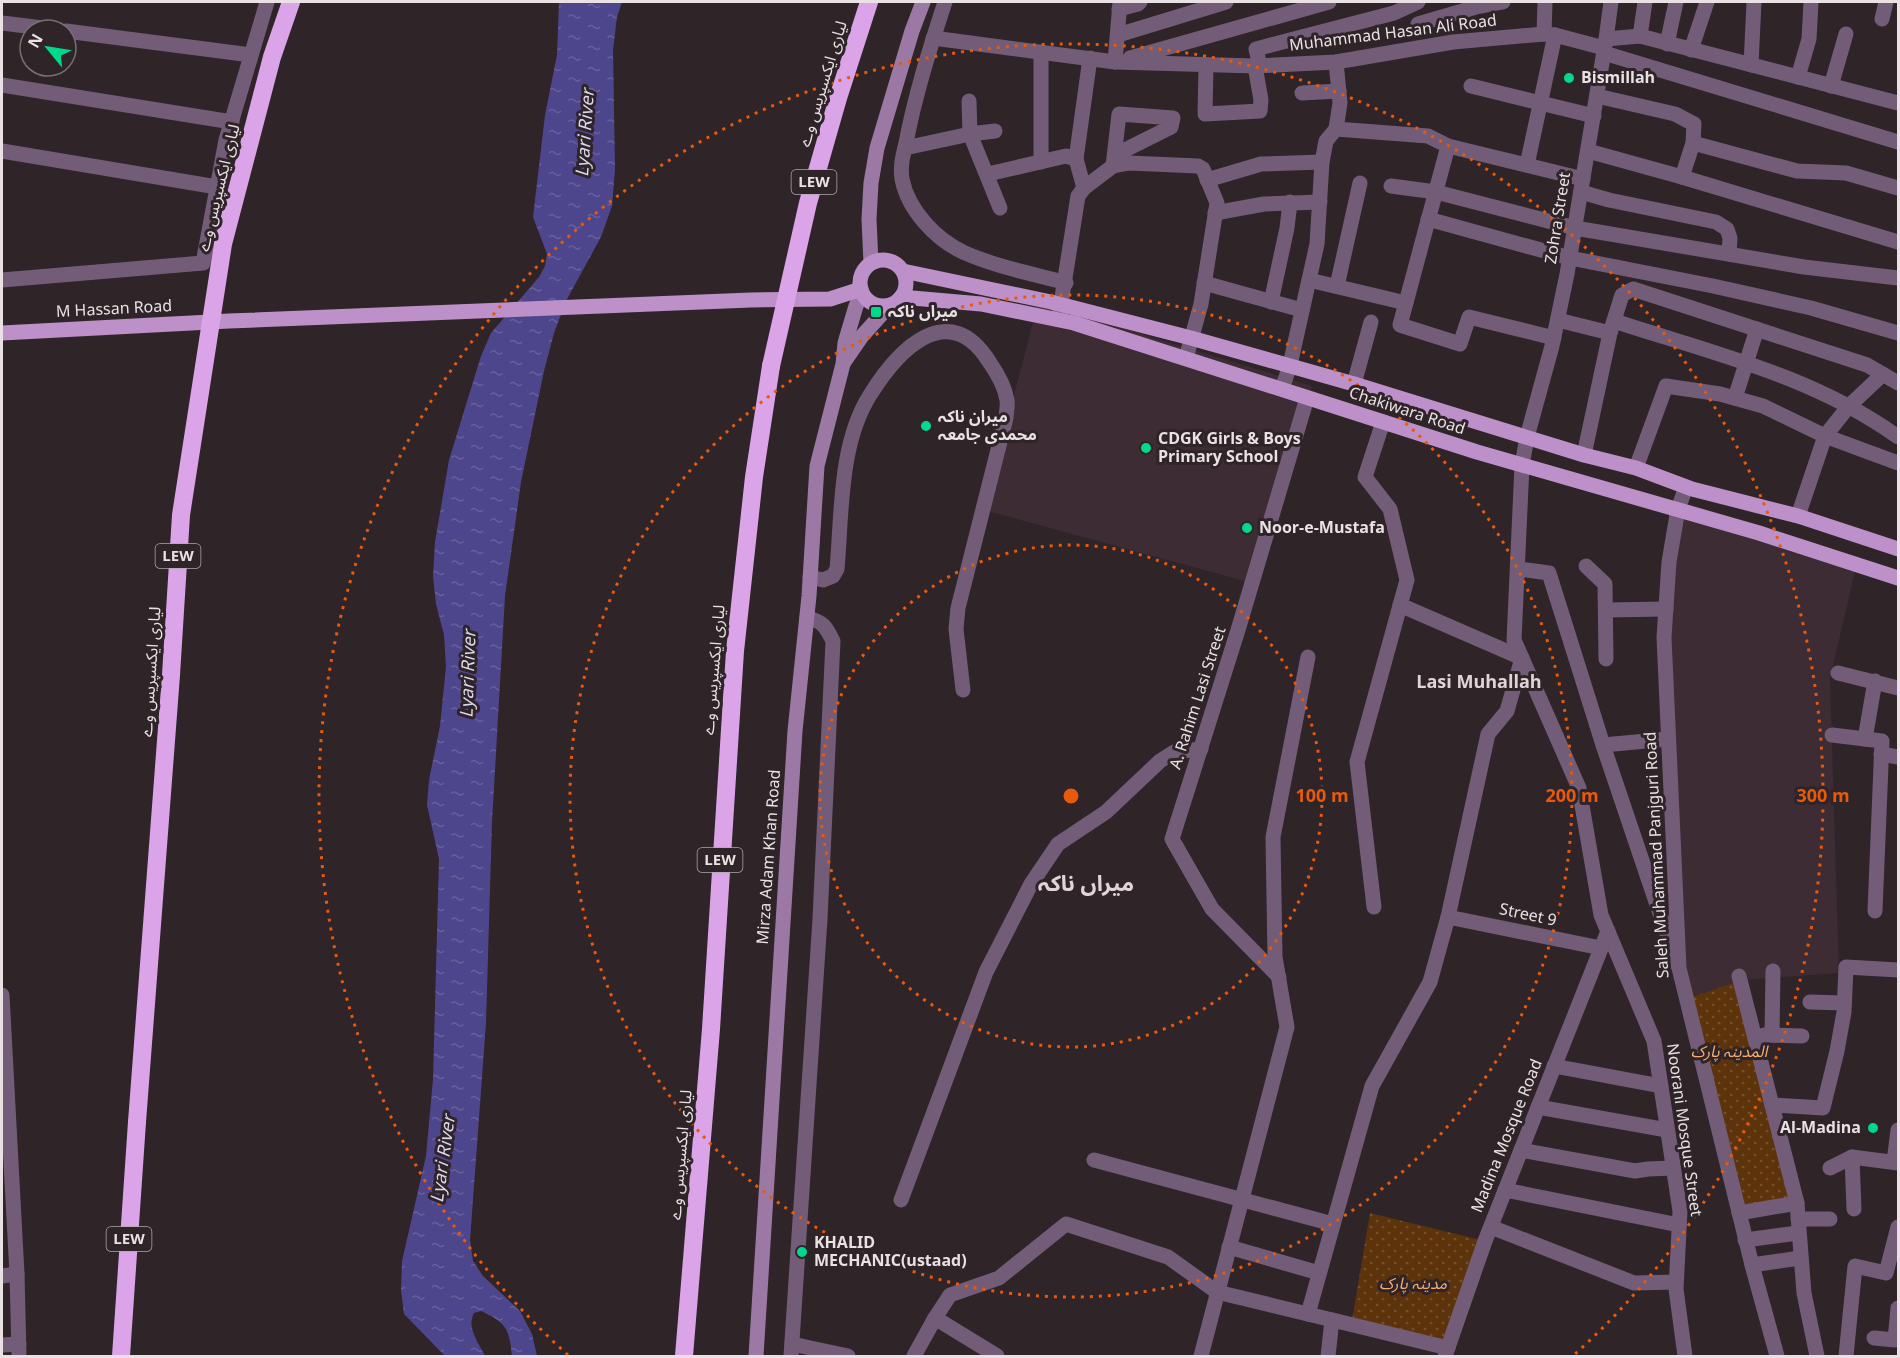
<svg xmlns="http://www.w3.org/2000/svg" width="1900" height="1358" font-family="Georgia,'Noto Sans Arabic',serif">
	<style>
		.built { fill: #3d2c33 }
		.park { fill: url(#park-dots) }
		.water { fill: url(#water-ripples) }
		.lines { fill: none; stroke-linecap: round; stroke-linejoin: round }
		.minor { stroke: #725c78; stroke-width: 15 }
		.tertiary { stroke: #725c78; stroke-width: 15 }
		.secondary { stroke: #9c79a5; stroke-width: 15 }
		.primary { stroke: #bd90c9; stroke-width: 15 }
		.motorway { stroke: #dba4e9; stroke-width: 18 }
		.motorway-bridge { stroke: #dba4e9; stroke-width: 18 }
		.ring { fill: none; stroke: #e8590c; stroke-width: 3; stroke-dasharray: 3 6 }
		.poi-dot { fill: #00d98c; stroke: #2f2428; stroke-width: 2 }
		.labels { text-anchor: middle; dominant-baseline: central; stroke-width: 6; stroke-linejoin: round; paint-order: stroke }
		.shield { fill: #2f2428; stroke: #b1a8ac; stroke-width: 1.5 }
		.shield-label { font-size: 15px; font-weight: bold; fill: #e9e1e4 }
		.street-label { font-size: 16px; fill: #e9e1e4; stroke: #2f2428 }
		.poi-label { font-size: 16px; font-weight: bold; fill: #e9e1e4; stroke: #2f2428; text-anchor: start }
		.park-label { font-size: 16px; font-style: italic; fill: #f5ad72; stroke: #2f2428 }
		.water-label { font-size: 18px; font-style: italic; fill: #d9d8ed; stroke: #2f2428 }
		.neighbourhood-label { font-size: 18px; font-weight: bold; fill: #e2d3d9; stroke: #2f2428 }
		.district-label { font-size: 22px; font-weight: bold; fill: #e2d3d9; stroke: #2f2428 }
		.centre { fill: #e8590c; stroke: #2f2428; stroke-width: 3 }
		.ring-label { font-size: 18px; text-anchor: middle; font-weight: bold; fill: #e8590c; stroke: #2f2428; stroke-width: 6; stroke-linejoin: round; paint-order: stroke }
	</style>
	<defs>
		<pattern id="park-dots" width="8" height="8" patternUnits="userSpaceOnUse" patternTransform="scale(1.5)"><rect width="8" height="8" fill="#5c330b"/><path d="M2 2h.1M6 6h.1" fill="none" stroke="#73502e" stroke-width="1.8" stroke-linecap="round"/></pattern>
		<pattern id="water-ripples" width="26" height="14" patternUnits="userSpaceOnUse" patternTransform="scale(1.5)"><rect width="26" height="14" fill="#4e468c"/><path d="M2 4q2-2 4 0t4 0M15 11q2-2 4 0t4 0" fill="none" stroke="#68609c"/></pattern>
	</defs>
	<rect width="100%" height="100%" fill="#2f2428"/>
	<g class="built">
		<path d="M1037,307L1069,312L1312,386L1252,583L984,510Z"/>
		<path d="M1683,502L1858,558L1830,679L1839,973L1742,980L1686,999L1664,637Z"/>
	</g>
	<g class="park">
		<path d="M1742,980L1796,1203L1739,1213L1686,999Z"/>
		<path d="M1370,1213L1485,1241L1448,1348L1351,1326Z"/>
	</g>
	<path class="water" d="M559,2H622L617,17L613,50L615,169L612,206L601,237L566,301L554,333L544,371L521,482L505,596L492,822L486,1023L470,1240L473,1261L483,1276L520,1311L532,1334L537,1356H512C509,1329 507,1323 481,1311L474,1313C466,1328 479,1343 485,1356H445L404,1314L401,1290L402,1261L426,1156L433,1079L439,859L427,805L429,780L440,726L446,667L444,635L436,604L433,576L435,542L449,460L481,356L491,333L539,277L545,266L547,254L533,217L545,115L557,55Z"/>
	<g class="lines">
		<g class="minor">
			<path d="M945,2C930,48 915,95 906,143C903,155 900,166 902,179C908,210 936,240 965,253C997,267 1033,274 1066,283"/>
			<path d="M1119,9L1138,4L1140,2"/>
			<path d="M1882,19L1886,2"/>
			<path d="M2,23L59,30"/>
			<path d="M1418,24L1476,7L1503,2"/>
			<path d="M66,31L251,55"/>
			<path d="M1544,34L1545,2"/>
			<path d="M1118,35L1226,2"/>
			<path d="M1640,36L1645,2"/>
			<path d="M933,38L1115,62L1255,66L1336,62L1453,42L1544,34L1555,35L1604,48"/>
			<path d="M1606,39L1611,2"/>
			<path d="M1667,44L1676,2"/>
			<path d="M1691,50L1707,2"/>
			<path d="M1041,52V162"/>
			<path d="M1604,53L1898,142"/>
			<path d="M1130,58L1329,2"/>
			<path d="M1115,62L1120,2"/>
			<path d="M1751,65L1754,2"/>
			<path d="M1206,66L1205,114L1260,111L1261,100L1255,66"/>
			<path d="M1260,66L1256,49L1394,13L1418,2"/>
			<path d="M1798,77L1809,39L1811,2"/>
			<path d="M2,85L232,122"/>
			<path d="M1471,86L1594,116"/>
			<path d="M1831,86L1846,34"/>
			<path d="M1302,93L1339,91"/>
			<path d="M1597,96L1675,114L1694,124L1693,143L1682,177"/>
			<path d="M969,101L970,134L1000,208"/>
			<path d="M1336,129L1428,136L1448,146L1583,179"/>
			<path d="M1693,143L1797,171L1846,173L1898,188"/>
			<path d="M1448,146L1400,325L1460,344L1469,317L1554,338"/>
			<path d="M905,148L970,134L995,131"/>
			<path d="M2,151L217,187"/>
			<path d="M1588,151L1682,177L1898,242"/>
			<path d="M1527,165L1555,35"/>
			<path d="M1113,166L1129,163L1198,166L1203,169L1217,203L1201,304L1186,358"/>
			<path d="M988,174L1066,156L1076,159"/>
			<path d="M1207,180L1261,164L1322,162"/>
			<path d="M1391,186L1436,192L1575,228L1804,267L1898,278"/>
			<path d="M1084,188L1076,159L1090,58"/>
			<path d="M1581,192L1609,200L1716,222L1727,229L1730,238L1729,254"/>
			<path d="M1215,213L1264,204L1320,202"/>
			<path d="M1428,219L1570,258L1713,286L1811,308L1898,333"/>
			<path d="M2,280L203,263L226,140L267,2"/>
			<path d="M1309,280L1406,303"/>
			<path d="M1204,283L1302,310"/>
			<path d="M1337,286L1360,183"/>
			<path d="M1271,302L1287,228L1290,202"/>
			<path d="M1059,316L1078,196L1084,188L1113,166L1119,114L1173,118L1171,127L1115,155"/>
			<path d="M1558,320L1610,333"/>
			<path d="M1614,321C1712,353 1813,376 1898,437"/>
			<path d="M1354,384L1371,322"/>
			<path d="M1282,389L1290,365L1317,244L1322,162L1326,141L1336,129L1340,103L1336,62"/>
			<path d="M1735,398L1757,329"/>
			<path d="M1584,455L1610,333L1622,295L1633,289L1867,365L1898,383"/>
			<path d="M1522,465L1514,640L1579,788L1601,915L1654,1041L1680,1211L1676,1289L1685,1356"/>
			<path d="M1636,468L1666,386L1720,394L1763,406L1825,436L1898,463"/>
			<path d="M1798,516L1825,436L1849,406L1883,374"/>
			<path d="M1586,566L1605,584L1606,659"/>
			<path d="M1519,569L1549,573L1603,745L1677,964"/>
			<path d="M810,577L823,580L833,576L837,569C842,513 839,444 870,395C898,350 949,296 990,363C997,373 1005,388 1007,400C1008,406 1006,413 1006,418L958,608L956,629L963,690"/>
			<path d="M1606,610L1666,609"/>
			<path d="M1838,673L1898,688"/>
			<path d="M1832,735L1865,739"/>
			<path d="M1603,745L1668,739"/>
			<path d="M1881,754L1898,757"/>
			<path d="M1374,907L1357,762L1407,580L1390,509L1365,477L1383,422"/>
			<path d="M1875,911L1882,741L1865,739L1875,681"/>
			<path d="M1448,917L1601,948"/>
			<path d="M1739,976L1797,1203L1804,1293L1817,1356"/>
			<path d="M1279,977L1212,909L1172,839L1238,630L1307,398"/>
			<path d="M1810,1002L1844,1003"/>
			<path d="M1764,1035L1802,1036"/>
			<path d="M1772,1035L1773,971"/>
			<path d="M1554,1066L1661,1086"/>
			<path d="M1772,1105L1823,1108L1837,1051L1844,1012L1846,967L1898,970"/>
			<path d="M1538,1107L1667,1130"/>
			<path d="M1521,1150L1635,1171L1648,1169L1673,1168"/>
			<path d="M1852,1157L1854,1209"/>
			<path d="M1094,1160L1333,1224"/>
			<path d="M1894,1162L1898,1130"/>
			<path d="M1830,1168L1852,1157L1898,1163"/>
			<path d="M1505,1190L1679,1225"/>
			<path d="M901,1200L986,972L1031,884L1058,844L1106,812L1160,761L1174,752L1201,749"/>
			<path d="M1739,1213L1797,1203"/>
			<path d="M1798,1219H1830"/>
			<path d="M1491,1227L1634,1283L1676,1282"/>
			<path d="M1745,1240L1798,1233"/>
			<path d="M1229,1247L1319,1273"/>
			<path d="M1752,1265L1800,1258"/>
			<path d="M2,1276L17,1274"/>
			<path d="M1308,1314L1372,1086L1430,982L1448,917L1488,734L1507,711L1522,658L1400,605"/>
			<path d="M935,1318L950,1295L999,1278L1066,1224L1168,1257L1217,1292L1448,1348"/>
			<path d="M1874,1338L1895,1340L1898,1308"/>
			<path d="M792,1344L848,1356"/>
			<path d="M2,1345L19,1344"/>
			<path d="M791,1356L820,919L833,641C826,627 823,621 807,618"/>
			<path d="M914,1356L935,1318L997,1356"/>
			<path d="M1201,1356L1287,1027L1275,957L1273,837L1308,657"/>
			<path d="M1328,1356L1332,1320"/>
			<path d="M1445,1356L1485,1241L1608,931"/>
			<path d="M1846,1356L1855,1266L1886,1273L1898,1227"/>
		</g>
		<g class="tertiary">
			<path d="M1522,465L1527,437L1552,346L1567,274L1606,39L1640,36L1898,103"/>
			<path d="M1686,487L1678,509L1669,562L1664,637L1679,968L1752,1265L1777,1356"/>
			<path d="M2,995L17,1274L19,1356"/>
		</g>
		<g class="secondary">
			<path d="M871,263L869,219L871,183L877,148L912,31L923,2"/>
			<path d="M844,362L862,336L890,305"/>
			<path d="M756,1356L795,731L809,596L817,466L843,364L845,343L856,306L862,293"/>
		</g>
		<g class="primary">
			<circle cx="883" cy="283" r="23"/>
			<path d="M903,271L1051,302L1191,338L1354,384L1584,455L1636,468L1692,489L1798,516L1898,549"/>
			<path d="M901,297L981,304L1074,323L1477,452L1759,533L1898,578"/>
			<path d="M2,333L229,321L751,300L830,299L861,289"/>
		</g>
		<g class="motorway">
			<path d="M121,1356L137,1122"/>
			<path d="M684,1356L711,1029L735,651L754,477L771,366"/>
		</g>
		<g class="motorway-bridge">
			<path d="M771,366L808,203L838,98L869,2"/>
			<path d="M137,1122L171,675L181,515L223,244L272,57L291,2"/>
		</g>
	</g>
	<g class="ring">
		<circle cx="1071" cy="796" r="251"/>
		<circle cx="1071" cy="796" r="501"/>
		<path d="M568 1355A752 752 0 1 1 1574 1355"/>
	</g>
	<g class="poi-dot">
		<circle cx="1569" cy="78" r="6"/>
		<rect x="870" y="306" width="12" height="12" rx="3"/>
		<circle cx="926" cy="426" r="6"/>
		<circle cx="1146" cy="448" r="6"/>
		<circle cx="1247" cy="528" r="6"/>
		<circle cx="1873" cy="1128" r="6"/>
		<circle cx="802" cy="1252" r="6"/>
	</g>
	<g class="labels">
		<g class="shield">
			<rect x="791.5" y="170" width="45" height="24" rx="4.5"/>
			<rect x="155.5" y="544" width="45" height="24" rx="4.5"/>
			<rect x="697.5" y="848" width="45" height="24" rx="4.5"/>
			<rect x="106.5" y="1227" width="45" height="24" rx="4.5"/>
		</g>
		<g class="shield-label">
			<text x="814" y="182">LEW</text>
			<text x="178" y="556">LEW</text>
			<text x="720" y="860">LEW</text>
			<text x="129" y="1239">LEW</text>
		</g>
		<g class="street-label">
			<text transform="translate(1393 33) rotate(-7)">Muhammad Hasan Ali Road</text>
			<text transform="translate(823 84) rotate(-73)">لیاری ایکسپریس وے</text>
			<text transform="translate(219 188) rotate(-76)">لیاری ایکسپریس وے</text>
			<text transform="translate(1558 218) rotate(-81)">Zohra Street</text>
			<text transform="translate(114 309) rotate(-3)">M Hassan Road</text>
			<text transform="translate(1407 411) rotate(18)">Chakiwara Road</text>
			<text transform="translate(714 670) rotate(-85)">لیاری ایکسپریس وے</text>
			<text transform="translate(151 672) rotate(-86)">لیاری ایکسپریس وے</text>
			<text transform="translate(1198 698) rotate(-72)">A. Rahim Lasi Street</text>
			<text transform="translate(1657 855) rotate(-93)">Saleh Muhammad Panjguri Road</text>
			<text transform="translate(769 857) rotate(-86)">Mirza Adam Khan Road</text>
			<text transform="translate(1528 915) rotate(12)">Street 9</text>
			<text transform="translate(1684 1130) rotate(82)">Noorani Mosque Street</text>
			<text transform="translate(1507 1136) rotate(-68)">Madina Mosque Road</text>
			<text transform="translate(681 1155) rotate(-85)">لیاری ایکسپریس وے</text>
		</g>
		<g class="poi-label">
			<text x="1581" y="78">Bismillah</text>
			<text x="888" y="312">میراں ناکہ</text>
			<text x="938" y="417">میران ناکہ<tspan x="938" dy="18">محمدی جامعہ</tspan></text>
			<text x="1158" y="439">CDGK Girls &amp; Boys<tspan x="1158" dy="18">Primary School</tspan></text>
			<text x="1259" y="528">Noor-e-Mustafa</text>
			<text x="1861" y="1128" text-anchor="end">Al-Madina</text>
			<text x="814" y="1243">KHALID<tspan x="814" dy="18">MECHANIC(ustaad)</tspan></text>
		</g>
		<g class="park-label">
			<text x="1729" y="1052">المدینہ پارک</text>
			<text x="1413" y="1284">مدینہ پارک</text>
		</g>
		<g class="water-label">
			<text transform="translate(585 133) rotate(-86)">Lyari River</text>
			<text transform="translate(468 674) rotate(-88)">Lyari River</text>
			<text transform="translate(443 1159) rotate(-82)">Lyari River</text>
		</g>
		<g class="neighbourhood-label">
			<text x="1479" y="682">Lasi Muhallah</text>
		</g>
		<g class="district-label">
			<text x="1086" y="884">میراں ناکہ</text>
		</g>
	</g>
	<circle cx="1071" cy="796" r="9" class="centre"/>
	<g class="ring-label">
		<text x="1322" y="802">100 m</text>
		<text x="1572" y="802">200 m</text>
		<text x="1823" y="802">300 m</text>
	</g>
	<rect width="1900" height="1358" fill="none" stroke="#e9e1e4" stroke-width="6"/>
	<g transform="translate(48 48) rotate(300)"><circle r="28" fill="#2f2428" stroke="#797073" stroke-width="1.5"/>
	<path d="M0-4.5L10 22L0 15L-10 22Z" fill="#00d98c"/>
	<text y="-9" font-size="16" font-weight="bold" text-anchor="middle" fill="#e9e1e4">N</text>
	</g>
</svg>
